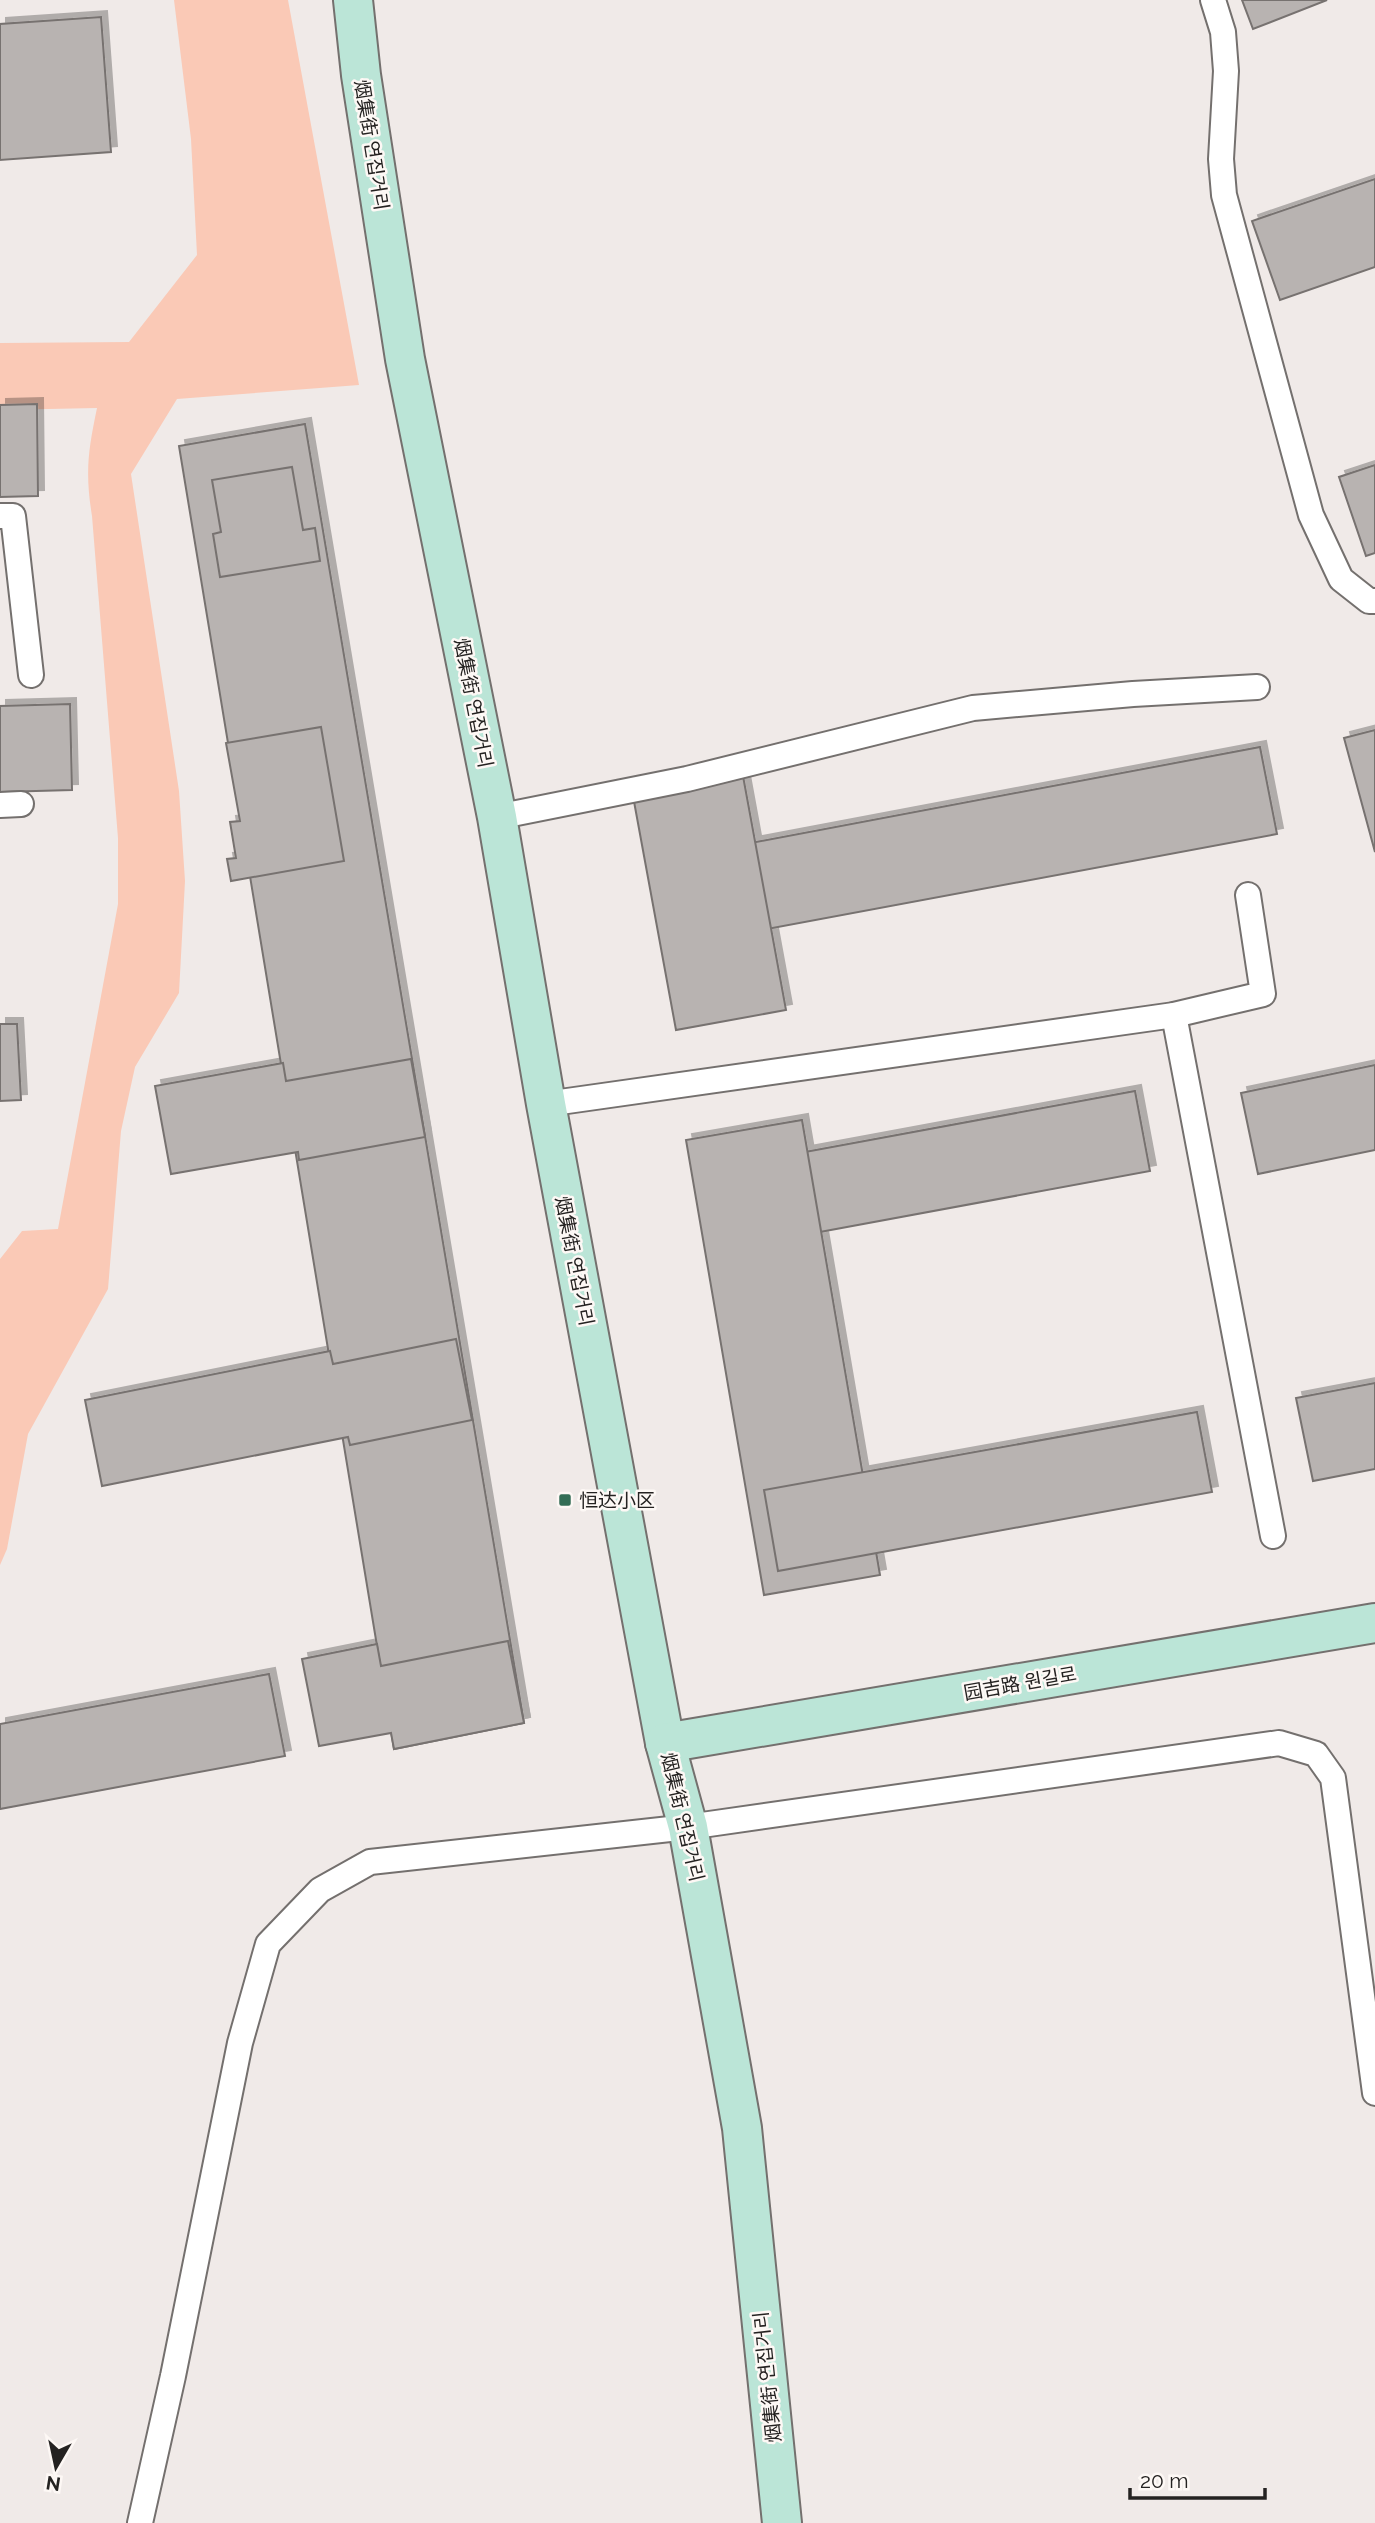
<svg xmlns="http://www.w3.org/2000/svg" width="1375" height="2523" font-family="Raleway,'Noto Sans SC','Noto Sans KR',sans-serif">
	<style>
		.green { fill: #fac9b6 }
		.building { fill: #b8b3b1; stroke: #777270; stroke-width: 2; filter: url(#shadow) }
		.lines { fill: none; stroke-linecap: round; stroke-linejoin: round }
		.lane-casing { stroke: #74706e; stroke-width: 28 }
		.secondary-casing { stroke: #74706e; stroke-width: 42 }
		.lane { stroke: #fff; stroke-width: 24 }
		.secondary { stroke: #bbe5d7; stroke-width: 38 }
		.poi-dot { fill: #336d56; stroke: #fdf8f5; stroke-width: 2.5 }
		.labels { text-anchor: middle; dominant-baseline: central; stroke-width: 5; stroke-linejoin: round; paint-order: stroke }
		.street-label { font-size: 19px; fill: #242221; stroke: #fdf8f5 }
		.poi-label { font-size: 19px; fill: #242221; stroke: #fdf8f5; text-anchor: start }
	</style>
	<defs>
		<filter id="shadow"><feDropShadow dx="6" dy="-6" stdDeviation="0" flood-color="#0004"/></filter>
	</defs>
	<rect width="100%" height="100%" fill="#f0eae8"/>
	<path class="green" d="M174,0H288L359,385L177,399L131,474L179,791L185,881L179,993L135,1067L121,1131L108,1289L28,1434L7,1549L0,1565V1259L22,1231L58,1229L118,904V838L92,516C85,473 88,451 97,408L0,410V343L129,342L197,255L191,139Z"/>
	<g class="building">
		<path d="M1242,0H1327L1253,29Z"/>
		<path d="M101,17L111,152L0,160V24Z"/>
		<path d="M1375,179V267L1280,300L1252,221Z"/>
		<path d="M37,404L38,496L0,497V405Z"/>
		<path d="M305,424L524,1723L394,1749L179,446Z"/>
		<path d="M1375,465V553L1366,556L1339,477Z"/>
		<path d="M292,467L303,530L315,528L320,561L220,577L213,534L221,532L212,480Z"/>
		<path d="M70,704L72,790L0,792V706Z"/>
		<path d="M321,727L344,861L231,881L227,859L236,858L230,822L240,821L226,743Z"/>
		<path d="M1375,730V852L1344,738Z"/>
		<path d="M1260,747L1277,834L671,947L655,861Z"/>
		<path d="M743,776L786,1010L676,1030L633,796Z"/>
		<path d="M0,1024H17L21,1100L0,1101Z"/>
		<path d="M411,1059L425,1137L299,1160L298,1152L171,1174L155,1086L283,1063L286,1081Z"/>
		<path d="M1375,1065V1150L1258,1174L1241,1093Z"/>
		<path d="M1135,1091L1150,1171L717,1251L702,1171Z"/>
		<path d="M802,1120L880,1575L764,1595L686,1140Z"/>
		<path d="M456,1339L472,1420L350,1445L348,1437L102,1486L85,1400L330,1351L333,1364Z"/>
		<path d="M1375,1383V1469L1313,1481L1296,1398Z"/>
		<path d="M1197,1412L1212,1492L778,1571L764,1490Z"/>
		<path d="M508,1641L524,1723L394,1749L391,1733L319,1746L302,1659L377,1644L381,1666Z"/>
		<path d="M269,1674L285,1756L0,1809V1724Z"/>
	</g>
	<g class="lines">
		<g class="lane-casing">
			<g id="lane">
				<path d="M1213,0L1223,32L1226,71L1221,159L1224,195L1311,515L1341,579L1369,601H1375"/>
				<path d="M0,516H13L31,675"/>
				<path d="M0,805L21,804"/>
				<path d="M497,817L687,779L973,708L1133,694L1257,687"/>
				<path d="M1174,1015L1273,1536"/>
				<path d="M546,1104L1174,1015L1263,994L1248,895"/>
				<path d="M140,2523L173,2376L240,2043L268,1944L320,1890L370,1862L688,1827L1279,1743L1316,1754L1333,1778L1375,2093"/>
			</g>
		</g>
		<g class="secondary-casing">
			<g id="secondary">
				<path d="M353,0L361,75L405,359L497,817L546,1104L665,1743L688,1827L742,2128L782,2523"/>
				<path d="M665,1743L1375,1623"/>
			</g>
		</g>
		<use href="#lane" class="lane"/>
		<use href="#secondary" class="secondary"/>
	</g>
	<rect class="poi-dot" x="558" y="1493" width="14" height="14" rx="3.5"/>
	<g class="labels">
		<g class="street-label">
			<text transform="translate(372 145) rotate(81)">烟集街 연집거리</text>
			<text transform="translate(474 703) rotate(79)">烟集街 연집거리</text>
			<text transform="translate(575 1261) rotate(79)">烟集街 연집거리</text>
			<text transform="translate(1020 1683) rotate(-10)">园吉路 원길로</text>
			<text transform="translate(683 1817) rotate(77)">烟集街 연집거리</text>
			<text transform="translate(767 2377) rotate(-96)">烟集街 연집거리</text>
		</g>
		<g class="poi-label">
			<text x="579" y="1500">恒达小区</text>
		</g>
	</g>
	<g transform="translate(56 2467) rotate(189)" stroke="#fdf8f5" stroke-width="5" paint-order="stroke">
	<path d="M0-5L12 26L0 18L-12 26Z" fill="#242221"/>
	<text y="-10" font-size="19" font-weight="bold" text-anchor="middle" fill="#242221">N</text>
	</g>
	<path d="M1130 2488v10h135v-10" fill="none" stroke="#242221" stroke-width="3.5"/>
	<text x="1140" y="2488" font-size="21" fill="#242221" stroke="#fdf8f5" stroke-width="5" paint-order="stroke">20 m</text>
</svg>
